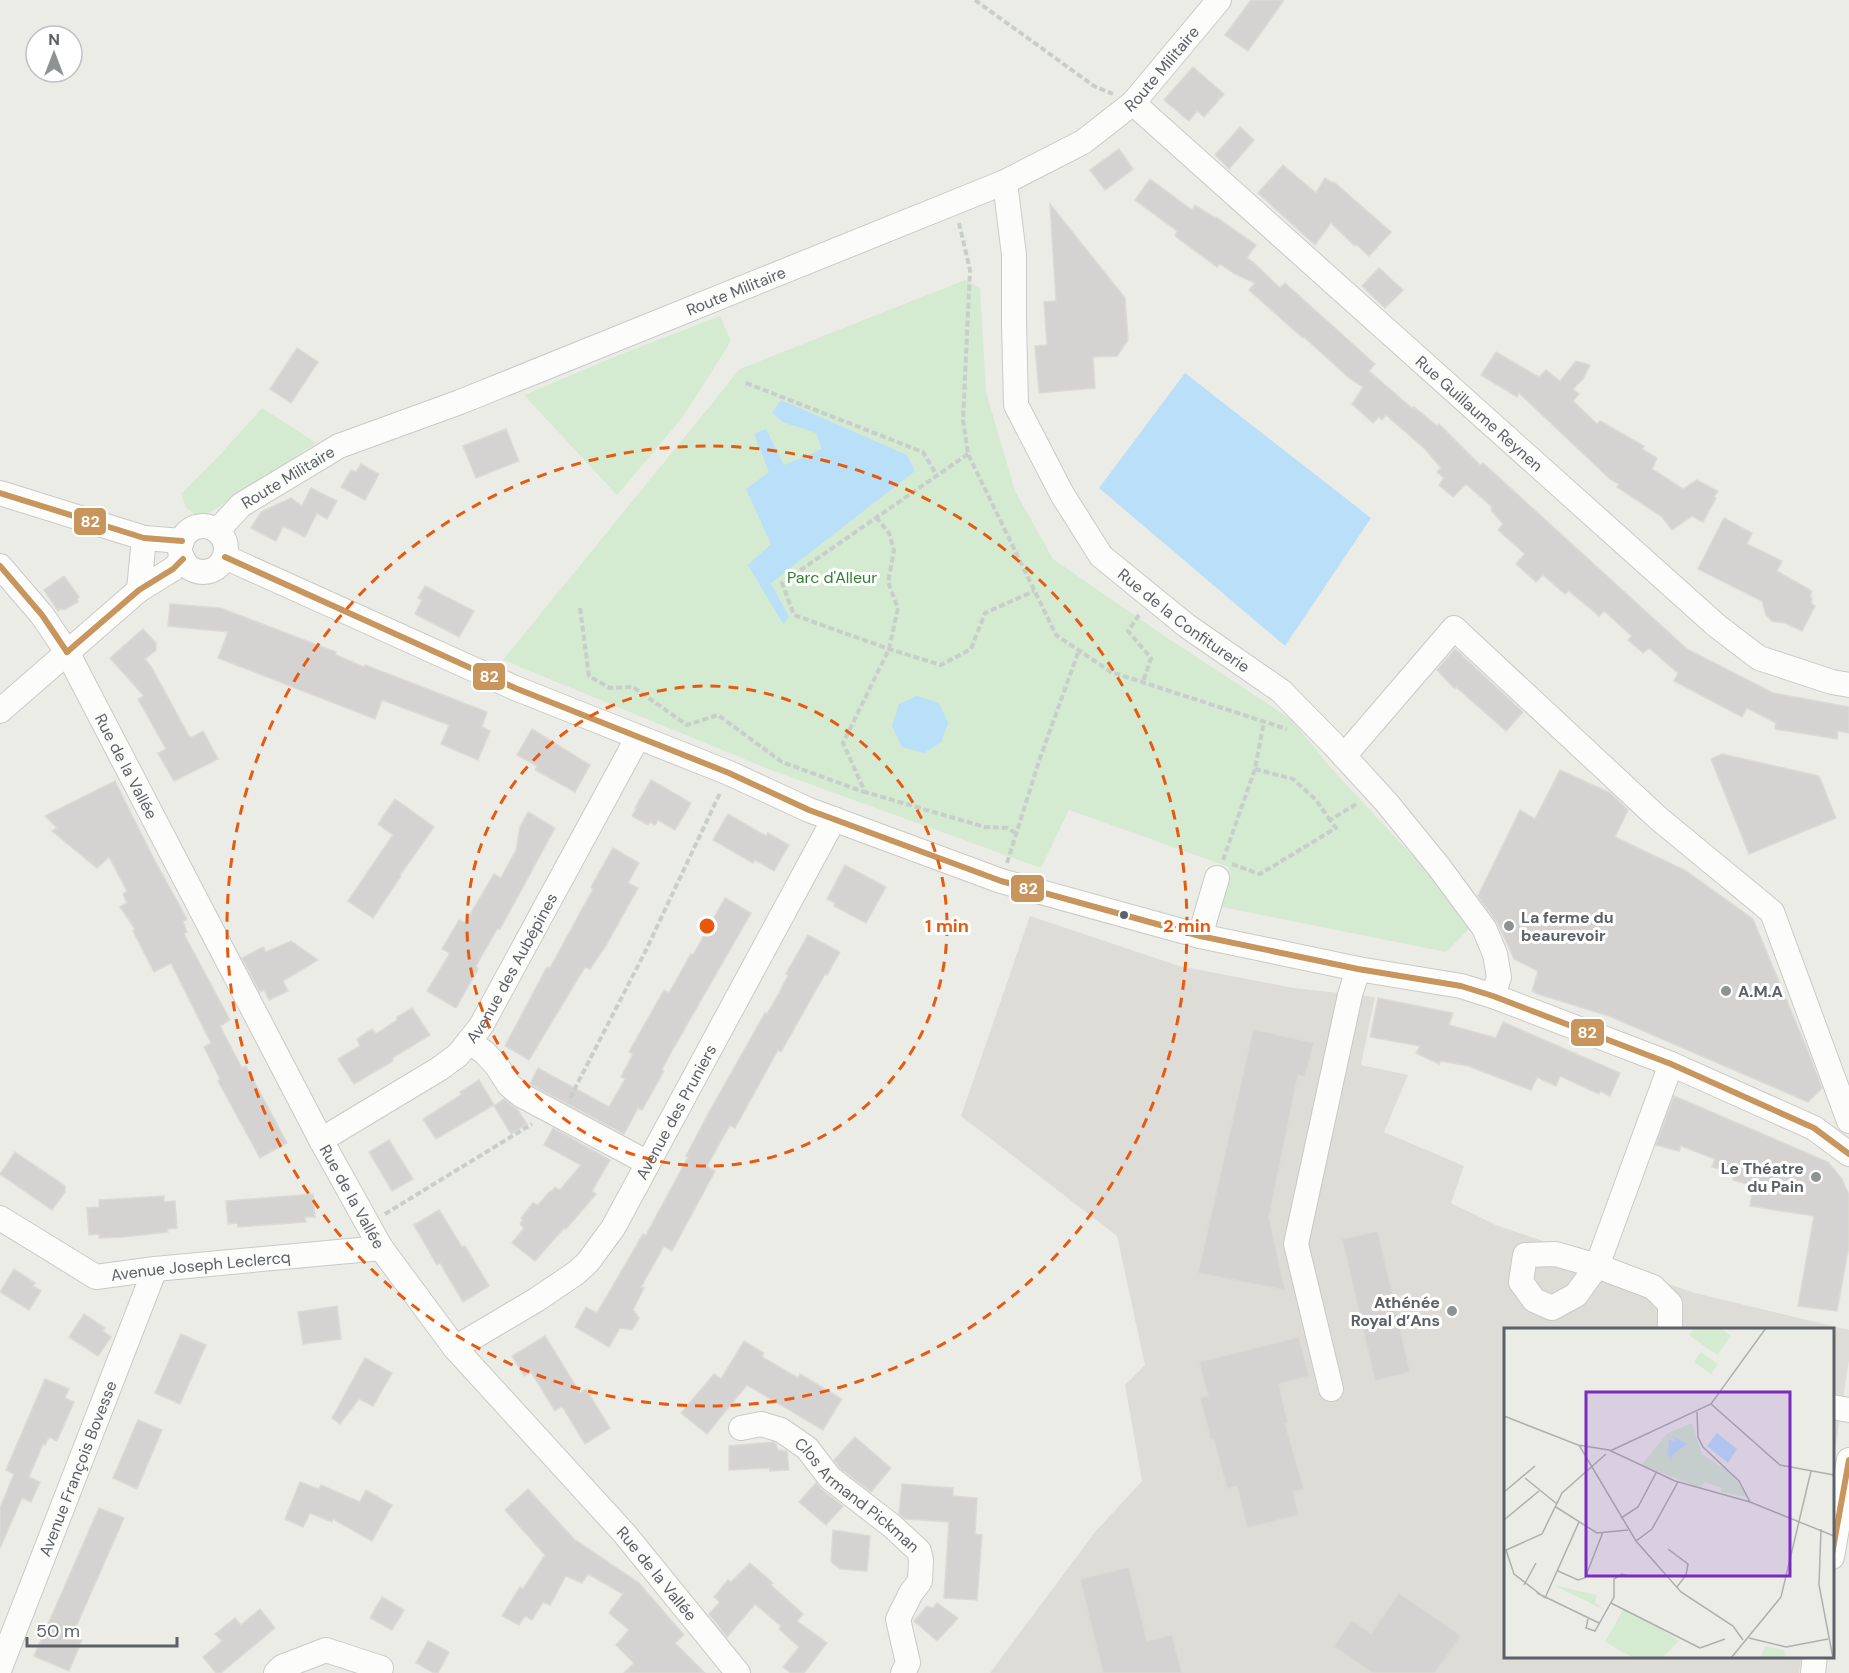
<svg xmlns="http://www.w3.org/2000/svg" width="1849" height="1673" font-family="'DM Sans',sans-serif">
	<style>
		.education { fill: #dedcd6 }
		.green { fill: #d4ead1 }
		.water { fill: #badff8 }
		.building { fill: #d4d3d1; stroke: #dcdad6; stroke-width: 1.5 }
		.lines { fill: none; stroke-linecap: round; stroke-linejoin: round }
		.minor-casing { stroke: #c9c9c8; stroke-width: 26 }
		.path { stroke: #c8ceca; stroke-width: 4; stroke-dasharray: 6 3; stroke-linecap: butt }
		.minor { stroke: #fcfcfb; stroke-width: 24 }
		.bus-1-casing { stroke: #fff; stroke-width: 10 }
		.bus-1 { stroke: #c8955d; stroke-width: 6 }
		.ring { fill: none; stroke: #e8590c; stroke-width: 3; stroke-dasharray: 10 8 }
		.bus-dot { fill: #5c6166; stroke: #fff; stroke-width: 2 }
		.poi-dot { fill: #8e9293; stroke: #fff; stroke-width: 2 }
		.labels { text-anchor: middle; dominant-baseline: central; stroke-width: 6; stroke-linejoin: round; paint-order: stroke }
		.street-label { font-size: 16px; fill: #5c6166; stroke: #fff }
		.park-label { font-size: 16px; fill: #308230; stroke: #fff }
		.poi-label { font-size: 16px; font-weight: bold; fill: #5c6166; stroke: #fff; text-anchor: start }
		.inset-road { fill: none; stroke: #aeb0af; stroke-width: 1.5 }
		.view { fill: #7b2cbf; fill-opacity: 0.15; stroke: #7b2cbf; stroke-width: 3 }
		.inset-edge { fill: none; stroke: #5c6166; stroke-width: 3 }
		.centre { fill: #e8590c; stroke: #fff; stroke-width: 3 }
		.ring-label { font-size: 18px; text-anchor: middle; font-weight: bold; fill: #e8590c; stroke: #fff; stroke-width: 6; stroke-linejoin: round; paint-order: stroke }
		.line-badge { stroke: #fff; stroke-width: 2 }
		.badge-label { font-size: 16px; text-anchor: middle; font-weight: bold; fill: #fff }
	</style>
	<rect width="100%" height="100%" fill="#ecece7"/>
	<path class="education" d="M1030,916L1179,966L1294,988L1375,997L1361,1065L1408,1075L1384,1132L1464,1166L1451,1203L1496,1225L1695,1293L1849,1330V1360L1833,1463L1832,1330H1506V1656L1802,1657L1799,1673H990L1095,1532L1142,1481L1125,1385L1145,1365L1117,1236L961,1116Z"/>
	<g class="green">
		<path d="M965,280L980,288L986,392L1015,491L1053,559L1163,635L1292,720L1330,767L1475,923L1446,952L1222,907L1229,867L1069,810L1041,868L771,770L503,660L740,369Z"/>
		<path d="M720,316L731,341L682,418L617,495L524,395L619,355Z"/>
		<path d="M262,408L316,443L200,519L186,507L181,494L217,458Z"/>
	</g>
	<g class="water">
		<path d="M1185,373L1371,518L1285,646L1099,488Z"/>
		<path d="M781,400L907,455L915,471L771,583L789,617L783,624L748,565L771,544L746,489L769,472L754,434L766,429L784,465L822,449L816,433L783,422L772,413Z"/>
		<path d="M917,696L939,703L948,723L941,742L924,753L902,747L892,726L899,704Z"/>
	</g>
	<g class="building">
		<path d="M1251,0H1284L1248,51L1225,35Z"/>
		<path d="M1193,67L1224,94L1204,117L1197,111L1189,121L1164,100Z"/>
		<path d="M1240,127L1254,140L1229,169L1215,155Z"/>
		<path d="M1119,149L1133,169L1105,190L1090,170Z"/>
		<path d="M1283,165L1316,193L1325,178L1333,183L1334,182L1391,232L1369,256L1356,244L1355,246L1331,223L1315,245L1258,193Z"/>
		<path d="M1150,179L1192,210L1195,205L1215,218L1216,217L1256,245L1247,258L1253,262L1280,288L1285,283L1306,302L1375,364L1369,371L1413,409L1414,407L1437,426L1439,424L1480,465L1483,463L1687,649L1773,693L1849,707V733L1838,731L1837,739L1775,729L1776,723L1747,708L1742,717L1674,681L1678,673L1649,648L1643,653L1628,640L1632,636L1604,611L1599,616L1569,591L1565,594L1543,575L1536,582L1516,564L1525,554L1498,530L1503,524L1491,510L1492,507L1466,484L1453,497L1439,485L1444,478L1437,472L1441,468L1425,449L1386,415L1382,420L1379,417L1373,423L1352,404L1363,387L1349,378L1304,337L1303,338L1249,290L1255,283L1235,274L1220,264L1217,267L1175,236L1177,231L1135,200Z"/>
		<path d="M1050,204L1125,298L1128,340L1117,356L1093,357L1095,388L1039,393L1035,346L1047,345L1044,302L1056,301Z"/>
		<path d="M1379,268L1403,290L1385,308L1362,286Z"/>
		<path d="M297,348L318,362L291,403L270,389Z"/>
		<path d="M1496,352L1539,377L1546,370L1560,381L1576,361L1590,365L1583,379L1573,389L1579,394L1573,401L1597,424L1600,421L1644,446L1642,449L1657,458L1652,469L1683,489L1697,480L1718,491L1714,497L1716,498L1703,522L1692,516L1672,530L1662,517L1617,487L1619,484L1610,479L1519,393L1517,397L1481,375Z"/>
		<path d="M506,429L519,461L476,478L463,446Z"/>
		<path d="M361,464L379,474L365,500L341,487L351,470L356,472Z"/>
		<path d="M311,488L337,501L327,519L317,513L305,537L283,526L276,541L251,528L261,512L291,498L302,506Z"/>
		<path d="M1724,518L1752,533L1747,544L1782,561L1777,571L1812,591L1810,597L1812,598L1811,603L1815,606L1802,631L1785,623L1772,621L1766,615L1762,601L1698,569Z"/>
		<path d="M64,576L79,597L77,599L78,602L64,610L61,609L58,611L44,590Z"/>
		<path d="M425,586L474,611L459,637L415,614L422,600L418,598Z"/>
		<path d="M170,604L220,608L336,652V655L364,667L365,665L487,712L482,727L490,731L478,760L441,744L449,725L382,700L375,719L218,658L228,632L168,626Z"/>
		<path d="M143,629L156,643V650L145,659L152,668L190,738L203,731L218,759L174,781L158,753L166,749L138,699L144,696L110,658Z"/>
		<path d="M1455,649L1523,712L1506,731L1456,687L1455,689L1437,670Z"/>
		<path d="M532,729L590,765L575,792L535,770L537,766L517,755Z"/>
		<path d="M1722,754L1819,776L1836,818L1749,854L1711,759Z"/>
		<path d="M1560,770L1610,793L1628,810L1615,837L1686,871L1753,919L1807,1049L1822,1088L1808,1102L1609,1016L1538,994L1532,991L1538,971L1514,959L1497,922L1478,896L1520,810L1535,819Z"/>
		<path d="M651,780L691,803L675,830L658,820L655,825L650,822L648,825L632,816L637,808H635Z"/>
		<path d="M115,781L155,861L187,919L183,922L187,932L184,934L230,1020L220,1026L242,1068L246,1066L287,1143L260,1158L218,1081L220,1079L204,1047L211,1043L171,963L154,972L133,931L135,929L120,907L127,903L123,894L127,891L109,857L97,868L52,831L57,828L45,816Z"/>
		<path d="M395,799L434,827L400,875L401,876L373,918L348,901L393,835L378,824Z"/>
		<path d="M528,812L555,828L500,929H497L476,966L478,969L456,1008L427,991L450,953L442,949L459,920L465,923L494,874L501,878L516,850L520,827Z"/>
		<path d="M728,814L766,836L768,833L789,845L774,871L755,860L753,863L713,840Z"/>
		<path d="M613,848L639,863L628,883L638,888L605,947L590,969L585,967L529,1060L505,1046L547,967L550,968L582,909L593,890L591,887Z"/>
		<path d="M845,865L886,887L866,923L834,906L835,903L827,899Z"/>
		<path d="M725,898L751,913L673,1049L662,1069L664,1071L642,1110L638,1108L624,1134L530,1084L538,1068L609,1107L625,1079L621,1077L633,1054L629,1052L664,990L669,993L691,954L693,955Z"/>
		<path d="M808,935L840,952L827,975L825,974L781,1052L778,1050L735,1128L730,1125L707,1166L715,1171L672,1251L664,1246L641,1287L644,1288L633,1310L639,1318L632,1330L620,1328L609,1347L575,1327L586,1307L597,1313L643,1234L646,1235L688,1157L686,1156L708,1114L765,1013L767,1014L778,995L788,975L786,974Z"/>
		<path d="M291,941L318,960L283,981L288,991L269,1000L264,990L260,992L242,958L263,947L266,952Z"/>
		<path d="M1378,998L1453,1013L1449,1025L1496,1038L1503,1022L1620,1073L1610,1096L1600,1091L1599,1094L1560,1076L1556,1086L1537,1077L1531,1090L1468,1066L1441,1061L1439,1064L1416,1053L1420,1046L1370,1037Z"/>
		<path d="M412,1008L430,1035L392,1058L393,1061L354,1084L338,1059L360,1046L357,1039L372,1029L376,1034L397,1020V1017Z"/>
		<path d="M1253,1029L1314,1043L1305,1077L1298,1075L1269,1217L1285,1290L1198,1273Z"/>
		<path d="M479,1080L494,1105L436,1139L423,1119L461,1095L460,1092Z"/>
		<path d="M1674,1096L1828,1162L1842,1179L1849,1195V1246L1837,1311L1798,1306L1814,1216L1750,1206L1753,1186L1733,1180L1735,1172L1712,1167L1715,1159L1681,1146L1679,1151L1656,1145Z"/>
		<path d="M504,1099L518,1110L527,1124L511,1134L494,1106Z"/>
		<path d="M553,1128L610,1160L592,1191L596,1194L566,1229L564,1228L535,1261L512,1243L524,1228L520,1224L523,1220L521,1218L533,1203L538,1205L550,1191H552L555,1187L560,1190L581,1165L544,1145Z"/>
		<path d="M389,1140L413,1179L392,1191L369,1152Z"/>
		<path d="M15,1152L65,1186V1192L52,1210L0,1174Z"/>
		<path d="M313,1194L315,1217H305L306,1222L238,1227L237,1223L228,1224L226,1201Z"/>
		<path d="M164,1196V1202L175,1201L177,1228L167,1229L168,1232L123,1237L99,1238V1234L89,1235L87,1208L99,1207V1200Z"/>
		<path d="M439,1210L462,1247L465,1246L489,1286L463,1302L440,1263L437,1265L414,1225Z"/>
		<path d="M1378,1231L1410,1372L1375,1381L1342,1239Z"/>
		<path d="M14,1269L35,1283L33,1286L41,1291L29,1310L0,1292Z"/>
		<path d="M337,1306L341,1339L303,1344L298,1312Z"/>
		<path d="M84,1314L105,1328L103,1331L111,1337L98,1356L69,1337Z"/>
		<path d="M181,1334L206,1345L180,1404L155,1393Z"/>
		<path d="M545,1336L580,1393L586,1389L610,1428L585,1444L562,1406L555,1411L531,1372L524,1376L512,1356Z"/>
		<path d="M1299,1337L1309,1376L1279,1384L1288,1423H1285L1304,1489L1293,1492L1299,1515L1247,1528L1237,1486L1227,1489L1214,1440H1211L1200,1398L1208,1396L1199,1362Z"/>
		<path d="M744,1341L764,1353L762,1357L798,1378L800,1374L842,1399L823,1430L747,1385L707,1434L681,1413L714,1374L721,1379Z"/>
		<path d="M365,1358L392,1373L373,1406L359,1399L340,1424L332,1418Z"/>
		<path d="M45,1379L69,1389L65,1398L74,1402L57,1441L49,1437L45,1445L43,1444L29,1477L40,1482L31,1502L22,1498L0,1548V1508L14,1474L6,1470Z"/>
		<path d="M138,1420L162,1430L137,1489L113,1478Z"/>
		<path d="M855,1437L891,1468L871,1492L840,1468L834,1460Z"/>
		<path d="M773,1442L776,1444L778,1450L787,1451L789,1470L770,1471L769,1468L729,1470V1446Z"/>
		<path d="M300,1482L319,1489L321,1485L360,1502L366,1490L392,1505L372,1541L333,1519L332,1522L310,1513L303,1527L285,1519Z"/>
		<path d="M816,1483L821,1489L843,1506L826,1525L799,1502Z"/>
		<path d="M902,1484L953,1488V1496L977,1498L975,1534L982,1535L977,1600L944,1598L949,1522L905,1519L899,1514Z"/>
		<path d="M528,1489L574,1539L639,1583L684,1635L675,1643L705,1673H624L634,1663L616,1645L629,1630L609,1613L623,1594L588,1574L582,1583L566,1576L550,1605L543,1602L532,1620L525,1616L519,1625L502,1616L520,1587L523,1589L545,1555L505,1510Z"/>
		<path d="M99,1508L124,1518L72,1636L82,1640L69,1671L34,1656Z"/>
		<path d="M833,1530L870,1536L867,1571L840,1569L831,1562Z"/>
		<path d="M750,1563L773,1583L771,1585L803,1614L797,1621L827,1643L804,1673H791L783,1667L799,1647L779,1629L781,1626L755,1604L727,1637L709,1614L720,1602L714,1597L728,1580L731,1582Z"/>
		<path d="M1129,1567L1147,1641L1172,1635L1182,1673H1103L1080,1579Z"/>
		<path d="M1399,1593L1461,1636L1435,1673H1373L1334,1646L1352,1620L1371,1633Z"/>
		<path d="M382,1597L404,1610L392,1630L370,1618Z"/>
		<path d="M937,1603L958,1618L937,1641L914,1621L927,1606L933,1608Z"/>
		<path d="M260,1609L275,1628L221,1673H216L203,1657L222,1641L215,1634L235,1618L241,1625Z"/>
		<path d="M428,1641L449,1652L438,1673H434L416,1663Z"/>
	</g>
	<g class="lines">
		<g class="minor-casing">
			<g id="minor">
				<path id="s1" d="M1133,103L1717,626L1759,658L1832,682L1849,685"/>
				<path id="s2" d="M1005,182L1014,255V323L1016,405L1062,494L1101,556L1187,626L1281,691L1333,744L1387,803L1439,867L1484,928L1495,954L1499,977L1493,996"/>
				<path d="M0,493L144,538L182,541"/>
				<circle cx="203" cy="549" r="23"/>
				<path id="s3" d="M217,531L241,505L339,446L460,402L1005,182L1083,142L1133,103L1219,0"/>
				<path d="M225,557L515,688L729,773L809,810L1001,881L1200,936L1358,969L1461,986L1493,996L1671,1064L1814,1128L1849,1154"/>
				<path id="s4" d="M0,566L42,615L67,652L321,1140L381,1248L455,1348L624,1533L738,1673"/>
				<path d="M139,590L144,538"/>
				<path d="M0,711L139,590L173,569L183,559"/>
				<path d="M1344,756L1454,628L1658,818L1772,912L1849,1121"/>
				<path d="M1200,936L1217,878"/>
				<path d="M469,1041L485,1053L497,1066L509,1085L521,1095L648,1163"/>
				<path id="s5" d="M321,1140L439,1069L458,1055L481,1026L638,737"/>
				<path id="s6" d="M0,1218L96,1277L155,1269L381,1248"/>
				<path d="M1670,1330V1304L1653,1287L1597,1266L1556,1254L1525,1255L1521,1282L1534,1300L1552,1308L1576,1295L1597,1266L1671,1064"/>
				<path id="s7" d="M455,1348L536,1300L576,1273L588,1262L613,1228L834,819"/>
				<path d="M1331,1389L1296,1244L1350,995L1358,969"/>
				<path d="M1832,1407L1849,1410"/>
				<path id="s8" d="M741,1428L761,1424L781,1430L807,1448L830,1478L892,1526L919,1551L921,1560L920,1581L911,1593L898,1619L908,1663L903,1673"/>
				<path d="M1832,1557L1849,1460"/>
				<path id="s9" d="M0,1668L155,1269"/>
				<path d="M276,1673L282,1667L326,1650L381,1668"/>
				<path d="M1813,1673L1815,1656"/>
			</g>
		</g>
		<g class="path">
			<path d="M975,0L1094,86L1113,94"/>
			<path d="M959,223L970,270L963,420L968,454L1056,635L1111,672L1287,729"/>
			<path d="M746,383L923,452L936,474"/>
			<path d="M968,454L782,583L794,615L889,649L941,665L971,649L985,613L1034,591"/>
			<path d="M876,517L889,533L894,551L888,582L898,608L889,649L843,743L865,792L985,827L1007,828L1016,833"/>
			<path d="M580,608L589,676L610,688L633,687L687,725L718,715L782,762L864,792"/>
			<path d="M1139,615L1128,631L1151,658L1143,682"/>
			<path d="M1255,769L1293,779L1316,800L1330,820"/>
			<path d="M1223,860L1255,769L1264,721"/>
			<path d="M1007,863L1039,761L1079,650"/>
			<path d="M1232,864L1260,874L1336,828L1330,820L1358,803"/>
			<path d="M570,1098L646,950L720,793"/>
			<path d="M385,1214L532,1124"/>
		</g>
		<use href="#minor" class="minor"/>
		<g class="bus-1-casing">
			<g id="bus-1">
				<path d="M0,493L144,538L182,541"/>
				<path d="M225,557L515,688L729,773L809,810L1001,881L1200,936L1358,969L1461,986L1493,996L1671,1064L1814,1128L1849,1154"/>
				<path d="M0,566L42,615L67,652"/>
				<path d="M67,652L139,590L173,569L183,559"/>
				<path d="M1832,1554L1849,1460"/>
			</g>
		</g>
		<use href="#bus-1" class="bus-1"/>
	</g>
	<g class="ring">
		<circle cx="707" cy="926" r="240"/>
		<circle cx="707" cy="926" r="480"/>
	</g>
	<circle class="bus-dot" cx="1124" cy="915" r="5"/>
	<g class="poi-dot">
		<circle cx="1509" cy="926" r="6"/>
		<circle cx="1726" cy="991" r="6"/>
		<circle cx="1816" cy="1177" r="6"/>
		<circle cx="1452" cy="1311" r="6"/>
	</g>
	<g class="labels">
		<g class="street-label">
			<text stroke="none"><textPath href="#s3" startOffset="1062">Route Militaire</textPath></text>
			<text stroke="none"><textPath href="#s3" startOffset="576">Route Militaire</textPath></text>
			<text stroke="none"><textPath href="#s1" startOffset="465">Rue Guillaume Reynen</textPath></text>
			<text stroke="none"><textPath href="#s3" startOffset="90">Route Militaire</textPath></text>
			<text stroke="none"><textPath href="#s2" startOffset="502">Rue de la Confiturerie</textPath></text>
			<text stroke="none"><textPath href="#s4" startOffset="238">Rue de la Vallée</textPath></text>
			<text stroke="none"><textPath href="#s5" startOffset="264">Avenue des Aubépines</textPath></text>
			<text stroke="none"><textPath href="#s7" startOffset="333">Avenue des Pruniers</textPath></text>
			<text stroke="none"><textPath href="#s4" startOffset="724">Rue de la Vallée</textPath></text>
			<text stroke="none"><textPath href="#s6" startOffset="218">Avenue Joseph Leclercq</textPath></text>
			<text stroke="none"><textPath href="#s9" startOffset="214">Avenue François Bovesse</textPath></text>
			<text stroke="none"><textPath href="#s8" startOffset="142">Clos Armand Pickman</textPath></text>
			<text stroke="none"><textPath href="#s4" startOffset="1210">Rue de la Vallée</textPath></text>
		</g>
		<g class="park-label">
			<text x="832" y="577">Parc d'Alleur</text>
		</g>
		<g class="poi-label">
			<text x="1521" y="917">La ferme du<tspan x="1521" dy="18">beaurevoir</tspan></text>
			<text x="1738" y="991">A.M.A</text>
			<text x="1804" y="1168" text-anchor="end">Le Théatre<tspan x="1804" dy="18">du Pain</tspan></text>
			<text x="1440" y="1302" text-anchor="end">Athénée<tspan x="1440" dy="18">Royal d’Ans</tspan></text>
		</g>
	</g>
	<g transform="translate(1504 1328)">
		<rect width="330" height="330" fill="#ecece7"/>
		<path d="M190,0H216L227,8L213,27L185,7ZM197,24L214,36L207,46L190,34ZM188,95L198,126L224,143L244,166L241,169L217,164V160L200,154L197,160L137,137L164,105ZM49,257L93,267L91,274L101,282ZM119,282L155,300L175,313L158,330H130L101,314ZM261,318L280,322L281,330H256Z" fill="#d4ead1"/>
		<path d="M213,105L233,121L224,135L203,118ZM168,108L183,116L167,128L168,133L164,126L165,112L172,113Z" fill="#badff8"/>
		<path class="inset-road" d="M207,76L276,137L330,147M193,84L194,109L199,119L235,153L246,174M0,88L74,117L105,122L171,153L246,174L330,208M75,117L132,213L177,264L229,298L239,312M106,123L207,76L262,0M21,150L53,176M0,164L31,138M52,179L93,205L124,202M117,190L134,179L152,145M0,192L35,163M317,201L315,257L329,330M132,213L148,201L174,154M164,221L184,236L182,247L173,259M2,222L10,246L41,270M0,223L38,206L58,165L102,126M54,243L74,252L81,250L99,204M20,257L32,235M33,265L95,295M41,270L75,194M107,275L196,320M84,291L82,300L91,303L110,269V251L118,246L124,248M245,310L282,319L324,311M196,320L221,311M227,330L277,269L307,143"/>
		<path class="view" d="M82,64H286V248H82Z"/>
		<rect width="330" height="330" class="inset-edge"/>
	</g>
	<circle cx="707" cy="926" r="9" class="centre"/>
	<g class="ring-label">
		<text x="947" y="932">1 min</text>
		<text x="1187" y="932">2 min</text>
	</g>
	<g class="line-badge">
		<rect x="73" y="507" width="34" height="29" rx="6" fill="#c8955d"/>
		<rect x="472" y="662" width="34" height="29" rx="6" fill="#c8955d"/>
		<rect x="1010" y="874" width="35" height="29" rx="6" fill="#c8955d"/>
		<rect x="1570" y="1018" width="35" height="29" rx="6" fill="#c8955d"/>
	</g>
	<g class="badge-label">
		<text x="90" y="527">82</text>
		<text x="489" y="682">82</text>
		<text x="1028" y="894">82</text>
		<text x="1587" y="1038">82</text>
	</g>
	<g transform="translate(54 54)"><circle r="28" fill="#ffffff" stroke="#bec0c2" stroke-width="1.5"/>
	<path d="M0-4.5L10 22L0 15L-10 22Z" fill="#8e9293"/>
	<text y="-9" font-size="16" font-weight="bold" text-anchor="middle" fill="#5c6166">N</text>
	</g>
	<path d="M27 1637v9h150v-9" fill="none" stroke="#5c6166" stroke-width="3"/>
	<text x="36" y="1637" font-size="18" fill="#5c6166" stroke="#ffffff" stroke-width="4.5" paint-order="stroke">50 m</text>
</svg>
